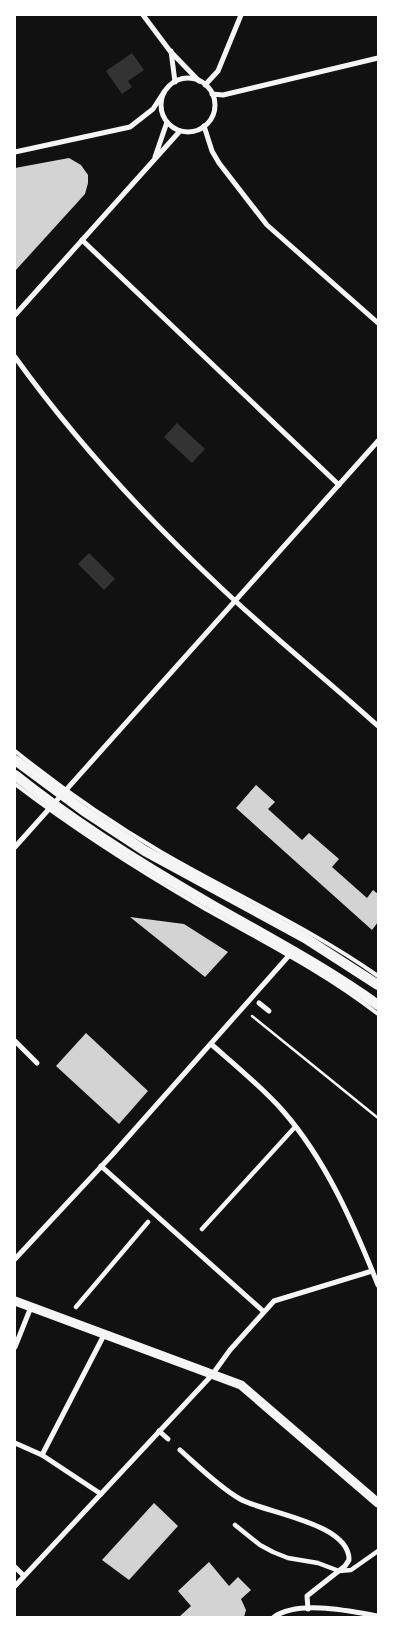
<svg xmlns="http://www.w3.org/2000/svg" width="393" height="1632" font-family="'Times New Roman',serif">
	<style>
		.water { fill: #333 }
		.building { fill: #d3d3d3 }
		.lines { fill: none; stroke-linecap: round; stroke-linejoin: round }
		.path { stroke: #f5f5f5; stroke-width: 2.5 }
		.service { stroke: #f5f5f5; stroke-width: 4 }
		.pedestrian { stroke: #f5f5f5; stroke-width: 4.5 }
		.minor { stroke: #f5f5f5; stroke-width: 5 }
		.tertiary { stroke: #f5f5f5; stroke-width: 9 }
		.secondary { stroke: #f5f5f5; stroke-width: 10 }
	</style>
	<rect width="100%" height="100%" fill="#111"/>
	<g class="water">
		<path d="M132,53L144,70L128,81L132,87L122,94L106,71Z"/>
		<path d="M177,423L205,449L192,463L164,437Z"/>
		<path d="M89,553L115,579L104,590L78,564Z"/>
	</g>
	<g class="building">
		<path d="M69,158L81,165L88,175V183L85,194L15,271V168Z"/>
		<path d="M256,785L275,802L268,809L302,840L309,833L339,859L332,867L367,898L373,890L378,894V922L372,930L236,808Z"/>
		<path d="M130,917L184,924L228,952L205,977Z"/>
		<path d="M86,1033L148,1091L119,1124L56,1066Z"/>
		<path d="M154,1503L178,1526L129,1580L102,1560Z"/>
		<path d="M209,1562L229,1586L238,1577L251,1590L241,1599L246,1610L244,1617H179L191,1606L178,1591Z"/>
	</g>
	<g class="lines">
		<path class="path" d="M252,1016L378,1118"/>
		<g class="service">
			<path d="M15,751C61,788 110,822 161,852C233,894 310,928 378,976"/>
			<path d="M15,784C74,829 138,870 202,907C262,941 324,972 378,1014"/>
		</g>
		<g class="pedestrian">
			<path d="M202,1229L295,1127"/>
			<path d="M76,1307L148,1222"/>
			<path d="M235,1525L260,1545L273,1552L288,1558L318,1563L339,1571L351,1570L378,1551"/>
		</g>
		<g class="minor">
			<path d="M143,15L170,51L199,81"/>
			<path d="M171,51L175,82"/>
			<circle cx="188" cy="105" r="27"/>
			<path d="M205,85L218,71L241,15"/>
			<path d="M212,94L223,95L378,58"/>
			<path d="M204,126L212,151L219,163L267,225L378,323"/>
			<path d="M15,152L130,127L153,109L164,92"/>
			<path d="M155,157L167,122"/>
			<path d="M82,240L339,485"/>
			<path d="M15,315L180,131"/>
			<path d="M15,357C74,439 143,514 216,583C268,633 325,678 378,726"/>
			<path d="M15,847L378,441"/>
			<path d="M259,1003L269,1011"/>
			<path d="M15,1041L37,1063"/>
			<path d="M211,1044C235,1065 262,1087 283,1111C326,1160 354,1225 378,1285"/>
			<path d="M101,1166L263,1311"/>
			<path d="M15,1259L112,1155L293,951"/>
			<path d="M15,1347L31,1307"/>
			<path d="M159,1431L168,1439"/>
			<path d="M15,1443L42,1455L101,1494"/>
			<path d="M180,1450C198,1466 219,1487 240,1499C265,1513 350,1523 349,1560L345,1566L307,1596L308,1609"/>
			<path d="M42,1455L104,1335"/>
			<path d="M15,1567L24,1576"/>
			<path d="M15,1586L212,1375L230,1350L274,1301L372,1271"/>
			<path d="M274,1617C298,1600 350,1611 378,1616"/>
		</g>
		<path class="tertiary" d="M15,1301L241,1385L378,1503"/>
		<g class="secondary">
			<path d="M15,760L84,811L145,851L305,938L378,985"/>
			<path d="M15,775C76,824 144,866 212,905C268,937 325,967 378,1005"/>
		</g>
	</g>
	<rect width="393" height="1632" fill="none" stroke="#ffffff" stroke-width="32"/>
</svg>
